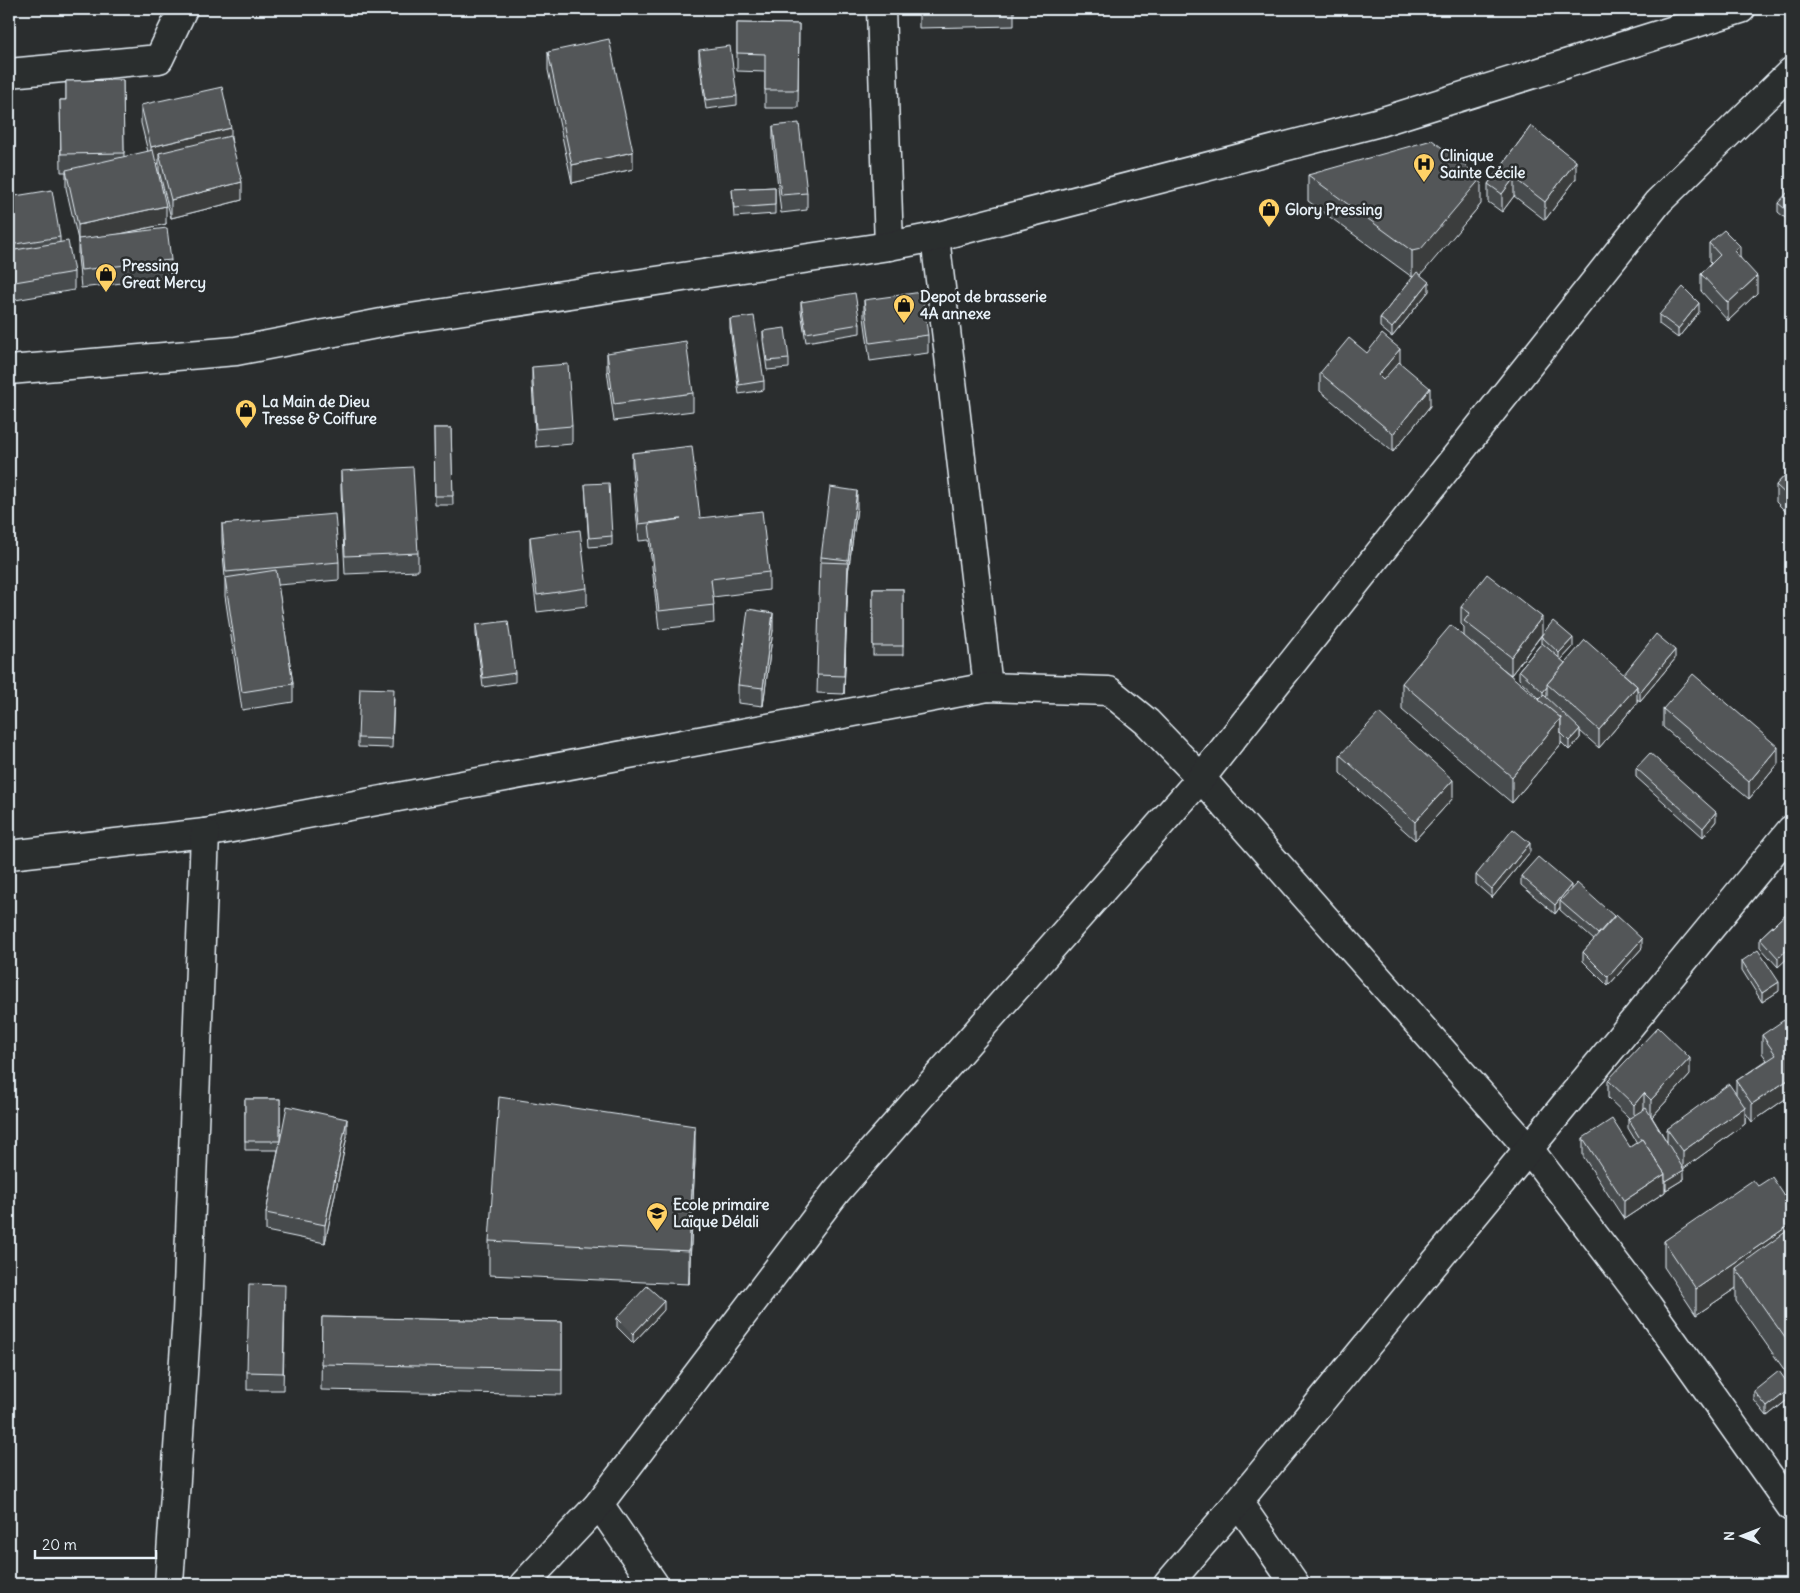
<svg xmlns="http://www.w3.org/2000/svg" width="1800" height="1593" font-family="Delius,sans-serif">
	<style>
		.lines { fill: none; stroke-linecap: round; stroke-linejoin: round }
		.minor-casing { stroke: #e8f1f8; stroke-width: 31 }
		.minor { stroke: #2a2d2e; stroke-width: 28 }
		.wall { fill: #474b4d; stroke: #e8f1f8; fill-rule: evenodd }
		.shaded-wall { fill: #3a3d3e; stroke: #e8f1f8 }
		.building { fill: #535759; stroke: #e8f1f8 }
		.labels { text-anchor: middle; dominant-baseline: central; stroke-width: 5; stroke-linejoin: round; paint-order: stroke }
		.poi-label { font-size: 15px; font-weight: bold; fill: #e8f1f8; stroke: #2a2d2e; text-anchor: start }
	</style>
	<rect width="100%" height="100%" fill="#2a2d2e"/>
	<filter id="ink" filterUnits="userSpaceOnUse"><feTurbulence type="fractalNoise" baseFrequency=".02" numOctaves="2"/><feDisplacementMap in="SourceGraphic" scale="10" xChannelSelector="R" yChannelSelector="G"/><feConvolveMatrix kernelMatrix="1 2 1 2 8 2 1 2 1" color-interpolation-filters="sRGB"/></filter>
	<g filter="url(#ink)">
		<g class="lines">
			<g class="minor-casing">
				<g id="minor">
					<path d="M881,9L889,246"/>
					<path d="M9,73L159,59L183,9"/>
					<path d="M935,237L988,687"/>
					<path d="M9,370L236,351L397,320L889,246L935,237L1380,122L1741,9"/>
					<path d="M9,855L205,833L988,687L1109,691L1147,722L1201,778L1529,1149L1648,1306L1791,1507"/>
					<path d="M1238,1502L1295,1584"/>
					<path d="M599,1504L654,1584"/>
					<path d="M169,1584L187,1314L205,833"/>
					<path d="M524,1584L599,1504L836,1192L1201,778L1658,202L1791,72"/>
					<path d="M1168,1584L1238,1502L1791,830"/>
				</g>
			</g>
			<use href="#minor" class="minor"/>
		</g>
		<g class="wall">
			<path d="M919,9H1014V26L919,28Z"/>
			<path d="M737,23L799,24L798,108H765V72L737,71Z"/>
			<path d="M699,50L737,96V105L706,109L699,60Z"/>
			<path d="M548,52L633,169L572,183L548,70Z"/>
			<path d="M123,80L124,157L148,152L141,123V105L231,138L242,200L171,218L159,171V163H156L166,224L118,234L171,260V277L81,288L78,257V240L66,188V172H61L60,100H66V81Z"/>
			<path d="M773,126L807,193V210L781,213L773,143Z"/>
			<path d="M1531,126L1576,179L1545,220L1514,196L1502,212L1488,202V184Z"/>
			<path d="M1308,175L1481,204L1420,275L1429,291L1392,337L1380,327V318L1414,276L1412,277L1308,201Z"/>
			<path d="M775,187V214L734,217L732,189Z"/>
			<path d="M1791,187V223L1778,212V203L1791,192Z"/>
			<path d="M9,197L60,237V242L74,272V290L9,301Z"/>
			<path d="M1709,243L1740,257L1757,293L1728,321L1701,291V274L1711,263L1709,261Z"/>
			<path d="M864,300L928,335V353L870,361L864,317Z"/>
			<path d="M801,302L860,324V333L806,342L801,311Z"/>
			<path d="M1699,312L1678,338L1659,324V315Z"/>
			<path d="M730,319L764,381V390L739,394L730,328Z"/>
			<path d="M763,331L789,359V368L767,370L763,340Z"/>
			<path d="M607,353L693,393V411L614,421L607,370Z"/>
			<path d="M1367,353L1400,363L1430,406L1393,452L1320,391V373Z"/>
			<path d="M532,367L572,426V444L536,447L532,384Z"/>
			<path d="M434,428H451L453,505H435Z"/>
			<path d="M632,453L700,518L769,572V590L713,597L714,623L659,629L649,540L639,541L632,470Z"/>
			<path d="M1791,469V517L1776,502V485Z"/>
			<path d="M341,471L418,553V571L345,574L341,489Z"/>
			<path d="M585,484L612,536V545L589,547Z"/>
			<path d="M857,508L848,573L844,694L817,693L821,557Z"/>
			<path d="M222,524L339,562V580L278,585L293,684V702L242,710L225,596V578L222,542Z"/>
			<path d="M530,537L587,588V606L537,612L530,555Z"/>
			<rect x="873" y="589" width="30" height="66"/>
			<path d="M1461,607L1542,634L1573,647L1561,660L1565,663L1624,674L1675,659L1640,701L1637,699V703L1599,748L1580,731V738L1569,750L1561,742V744L1512,803L1402,710V683L1464,637V627L1461,624ZM1541,636V644L1519,670V679L1540,699L1539,700L1494,662L1511,675Z"/>
			<path d="M476,625L515,673V682L483,687L476,634Z"/>
			<path d="M773,630L763,706L738,703V685Z"/>
			<path d="M394,698L392,748L358,747V738Z"/>
			<path d="M1663,709L1778,764L1749,799L1663,727Z"/>
			<path d="M1340,755L1453,798L1415,840L1340,773Z"/>
			<path d="M1636,768L1716,821L1703,837L1636,777Z"/>
			<path d="M1530,852L1492,898L1476,884V875Z"/>
			<path d="M1521,876L1571,889L1614,918L1642,948L1608,986L1583,961V952L1594,940L1560,910V907L1555,914L1521,885Z"/>
			<path d="M1791,909L1778,967L1760,947V938Z"/>
			<path d="M1742,961L1779,991L1762,1002L1742,970Z"/>
			<path d="M1791,1032V1095L1752,1122L1745,1112V1124L1683,1169L1684,1179L1666,1190L1665,1188V1192L1624,1219L1583,1156V1138L1630,1147L1637,1143L1628,1128V1119L1629,1118L1608,1098V1080L1690,1075L1652,1117L1667,1142V1129L1736,1094V1081L1767,1060L1762,1053V1035Z"/>
			<path d="M245,1099H280V1143L347,1136L325,1243L266,1231V1213L278,1150H245Z"/>
			<path d="M695,1159L689,1284L489,1275V1241Z"/>
			<path d="M1758,1186L1786,1198L1791,1195L1790,1378L1736,1301V1288L1696,1315L1664,1267V1241Z"/>
			<path d="M285,1303L283,1390H247V1372Z"/>
			<path d="M664,1310L633,1343L617,1327V1318Z"/>
			<path d="M322,1317L562,1322V1395L321,1390Z"/>
			<path d="M1791,1387V1397L1767,1416L1754,1400V1391Z"/>
		</g>
		<g class="shaded-wall">
			<path d="M231,128V145L159,153V163L151,165V147Z"/>
			<path d="M633,152V169L572,183V165Z"/>
			<path d="M1576,161V179L1545,220V202Z"/>
			<path d="M1481,178V204L1421,275L1412,277V251Z"/>
			<path d="M1514,178V196L1502,212V194Z"/>
			<path d="M242,182V200L171,218V200Z"/>
			<path d="M166,206V224L78,243V225Z"/>
			<path d="M1740,246V264L1734,251Z"/>
			<path d="M1757,276V293L1728,321V303Z"/>
			<path d="M1429,282V291L1392,337V328Z"/>
			<path d="M1699,303V312L1678,338V329Z"/>
			<path d="M1400,349V366L1378,393V375Z"/>
			<path d="M1430,388V406L1393,452V434Z"/>
			<path d="M857,491V508L848,573L844,694L848,560Z"/>
			<path d="M773,613V630L763,706V688Z"/>
			<path d="M1542,617V634L1511,675V657Z"/>
			<path d="M1573,638V647L1559,662V653Z"/>
			<path d="M1675,650V659L1640,701V692Z"/>
			<path d="M1637,686V703L1599,748V730Z"/>
			<path d="M1547,687V696L1543,701V692Z"/>
			<path d="M1561,718V744L1512,803V777Z"/>
			<path d="M1580,729V738L1569,750V741Z"/>
			<path d="M1778,747V764L1749,799V782Z"/>
			<path d="M1453,780V798L1415,840V822Z"/>
			<path d="M1716,812V821L1703,837V828Z"/>
			<path d="M1530,843V852L1492,898V889Z"/>
			<path d="M1571,885V894L1560,901V907L1555,914V905Z"/>
			<path d="M1614,916V925L1598,943V934Z"/>
			<path d="M1642,939V948L1608,986V977Z"/>
			<path d="M1791,946V955L1778,967V958Z"/>
			<path d="M1779,982V991L1762,1002V993Z"/>
			<path d="M1690,1058V1075L1651,1118V1100Z"/>
			<path d="M1791,1078V1095L1752,1122V1104Z"/>
			<path d="M1644,1093V1111L1634,1122V1105Z"/>
			<path d="M1745,1107V1124L1683,1169V1151Z"/>
			<path d="M347,1119V1136L325,1243V1225Z"/>
			<path d="M695,1126V1159L689,1284V1251Z"/>
			<path d="M1684,1170V1179L1666,1190V1181Z"/>
			<path d="M1665,1174V1192L1624,1219V1201Z"/>
			<path d="M1791,1224V1250L1736,1268V1288L1696,1315V1289Z"/>
			<path d="M664,1301V1310L633,1343V1334Z"/>
			<path d="M1791,1344V1378H1790V1345Z"/>
			<path d="M1791,1388V1397L1767,1416V1407Z"/>
		</g>
		<g class="building">
			<path d="M919,9H990L919,10Z"/>
			<path d="M737,23L799,24L798,90H765V54L737,53Z"/>
			<path d="M609,39L633,152L572,165L548,52Z"/>
			<path d="M730,46L737,96L706,100L699,50Z"/>
			<path d="M123,80L124,153L61,154L60,100H66V81Z"/>
			<path d="M222,87L231,128L151,147L141,105Z"/>
			<path d="M799,123L807,193L781,195L773,126Z"/>
			<path d="M1531,126L1576,161L1545,202L1514,178L1502,194L1488,184Z"/>
			<path d="M230,136L242,182L171,200L159,153Z"/>
			<path d="M1432,140L1481,178L1421,249L1412,251L1308,175Z"/>
			<path d="M153,150L166,206L78,225L66,170Z"/>
			<path d="M775,187V205L734,208L732,189Z"/>
			<path d="M52,190L60,237L9,245V197Z"/>
			<path d="M1789,191L1791,192V214L1778,203Z"/>
			<path d="M167,228L171,260L81,270L78,239Z"/>
			<path d="M1724,230L1740,246L1734,251L1757,276L1728,303L1701,274L1720,255L1709,243Z"/>
			<path d="M68,241L74,272L9,283V251Z"/>
			<path d="M1417,272L1429,282L1392,328L1380,318Z"/>
			<path d="M1683,287L1699,303L1678,329L1659,315Z"/>
			<path d="M922,292L928,335L870,343L864,300Z"/>
			<path d="M855,293L860,324L806,333L801,302Z"/>
			<path d="M754,316L764,381L739,385L730,319Z"/>
			<path d="M785,328L789,359L767,361L763,331Z"/>
			<path d="M1382,334L1400,349L1378,375L1383,380L1399,362L1430,388L1393,434L1320,373L1349,338L1367,353Z"/>
			<path d="M686,341L693,393L614,404L607,353Z"/>
			<path d="M568,364L572,426L536,429L532,367Z"/>
			<path d="M434,428H451L453,496H435Z"/>
			<path d="M692,446L700,518L762,511L769,572L711,579L714,605L659,611L649,524L681,519L639,524L632,453Z"/>
			<path d="M413,467L418,553L345,556L341,471Z"/>
			<path d="M1791,469V499L1776,485Z"/>
			<path d="M609,483L612,536L589,538L585,484Z"/>
			<path d="M830,487L857,491L848,560L821,557Z"/>
			<path d="M335,514L339,562L226,572L222,524Z"/>
			<path d="M580,530L587,588L537,595L530,537Z"/>
			<path d="M820,562L848,563L844,676L817,675Z"/>
			<path d="M276,570L293,684L242,692L225,578Z"/>
			<path d="M1487,574L1542,617L1511,657L1464,621L1470,613L1461,607Z"/>
			<rect x="873" y="589" width="30" height="57"/>
			<path d="M748,609L773,613L763,688L738,685Z"/>
			<path d="M508,621L515,673L483,678L476,625Z"/>
			<path d="M1553,621L1573,638L1559,653L1541,636Z"/>
			<path d="M1451,625L1561,718L1512,777L1402,683Z"/>
			<path d="M1656,634L1675,650L1640,692L1637,690V686L1624,674Z"/>
			<path d="M1585,640L1637,686L1599,730L1547,684Z"/>
			<path d="M1542,643L1565,663L1547,684V687L1543,692L1519,670Z"/>
			<path d="M1693,674L1778,747L1749,782L1663,709Z"/>
			<path d="M360,688L394,689L392,739L358,738Z"/>
			<path d="M1544,695L1580,729L1569,741L1561,733V718L1539,700Z"/>
			<path d="M1379,713L1453,780L1415,822L1340,755Z"/>
			<path d="M1650,753L1716,812L1703,828L1636,768Z"/>
			<path d="M1513,829L1530,843L1492,889L1476,875Z"/>
			<path d="M1538,857L1571,885L1555,905L1521,876Z"/>
			<path d="M1577,883L1614,916L1598,934L1560,901Z"/>
			<path d="M1791,909V946L1778,958L1760,938Z"/>
			<path d="M1616,915L1642,939L1608,977L1583,952Z"/>
			<path d="M1758,950L1779,982L1762,993L1742,961Z"/>
			<path d="M1784,1020L1791,1032V1078L1752,1104L1736,1081L1776,1055L1762,1035Z"/>
			<path d="M1658,1027L1690,1058L1651,1100L1644,1093L1634,1105L1608,1080Z"/>
			<path d="M1729,1084L1745,1107L1683,1151L1667,1129Z"/>
			<path d="M499,1097L695,1126L689,1251L489,1241Z"/>
			<rect x="245" y="1099" width="35" height="42"/>
			<path d="M287,1106L347,1119L325,1225L266,1213Z"/>
			<path d="M1646,1108L1684,1170L1666,1181L1665,1179V1174L1642,1139L1641,1140L1628,1119Z"/>
			<path d="M1612,1119L1630,1147L1642,1139L1665,1174L1624,1201L1583,1138Z"/>
			<path d="M1772,1177L1786,1198L1791,1195V1224L1696,1289L1664,1241L1753,1180L1758,1186Z"/>
			<path d="M1791,1228V1344L1790,1345L1736,1268Z"/>
			<path d="M249,1284L285,1285L283,1373L247,1372Z"/>
			<path d="M647,1286L664,1301L633,1334L617,1318Z"/>
			<path d="M322,1317L562,1322V1369L321,1364Z"/>
			<path d="M1779,1371L1791,1388L1767,1407L1754,1391Z"/>
		</g>
	</g>
	<defs>
		<g id="hospital-pin" transform="scale(1.125)"><path d="M0 17L-7.5 6A9.5 9.5 0 1 1 7.5 6Z" fill="#ffd166" stroke="#2a2d2e"/><path d="M-5-5h3v3.5h4V-5h3V5h-3V1.5h-4V5h-3Z" fill="#111"/></g>
		<g id="shop-pin" transform="scale(1.125)"><path d="M0 17L-7.5 6A9.5 9.5 0 1 1 7.5 6Z" fill="#ffd166" stroke="#2a2d2e"/><path d="M-5-2.5h2.3a2.7 3.5 0 0 1 5.4 0H5L5.5 6h-11ZM-1.5-2.5h3a1.5 2.3 0 0 0-3 0Z" fill="#111"/></g>
		<g id="school-pin" transform="scale(1.125)"><path d="M0 17L-7.5 6A9.5 9.5 0 1 1 7.5 6Z" fill="#ffd166" stroke="#2a2d2e"/><path d="M0-5L7-2L0 1L-7-2ZM-4 1L0 2.5L4 1V4Q0 6-4 4Z" fill="#111"/></g>
	</defs>
	<g fill-rule="evenodd">
		<use href="#hospital-pin" x="1424" y="164"/>
		<use href="#shop-pin" x="1269" y="209"/>
		<use href="#shop-pin" x="106" y="274"/>
		<use href="#shop-pin" x="904" y="305"/>
		<use href="#shop-pin" x="246" y="410"/>
		<use href="#school-pin" x="657" y="1213"/>
	</g>
	<g class="labels">
		<g class="poi-label">
			<text x="1440" y="155">Clinique<tspan x="1440" dy="17">Sainte Cécile</tspan></text>
			<text x="1285" y="209">Glory Pressing</text>
			<text x="122" y="265">Pressing<tspan x="122" dy="17">Great Mercy</tspan></text>
			<text x="920" y="296">Depot de brasserie<tspan x="920" dy="17">4A annexe</tspan></text>
			<text x="262" y="401">La Main de Dieu<tspan x="262" dy="17">Tresse &amp; Coiffure</tspan></text>
			<text x="673" y="1204">Ecole primaire<tspan x="673" dy="17">Laïque Délali</tspan></text>
		</g>
	</g>
	<rect width="1800" height="1593" fill="none" stroke="#2a2d2e" stroke-width="30"/>
	<rect x="15" y="15" width="1770" height="1563" fill="none" stroke="#e8f1f8" stroke-width="2" filter="url(#ink)"/>
	<g transform="translate(1742 1536) rotate(270)" stroke="#2a2d2e" stroke-width="4" paint-order="stroke">
	<path d="M0-4L9 19L0 12L-9 19Z" fill="#e8f1f8"/>
	<text y="-8" font-size="14" font-weight="bold" text-anchor="middle" fill="#e8f1f8">N</text>
	</g>
	<path d="M35 1550v8h121v-8" fill="none" stroke="#e8f1f8" stroke-width="2.5"/>
	<text x="42" y="1550" font-size="15" fill="#e8f1f8" stroke="#2a2d2e" stroke-width="4" paint-order="stroke">20 m</text>
</svg>
